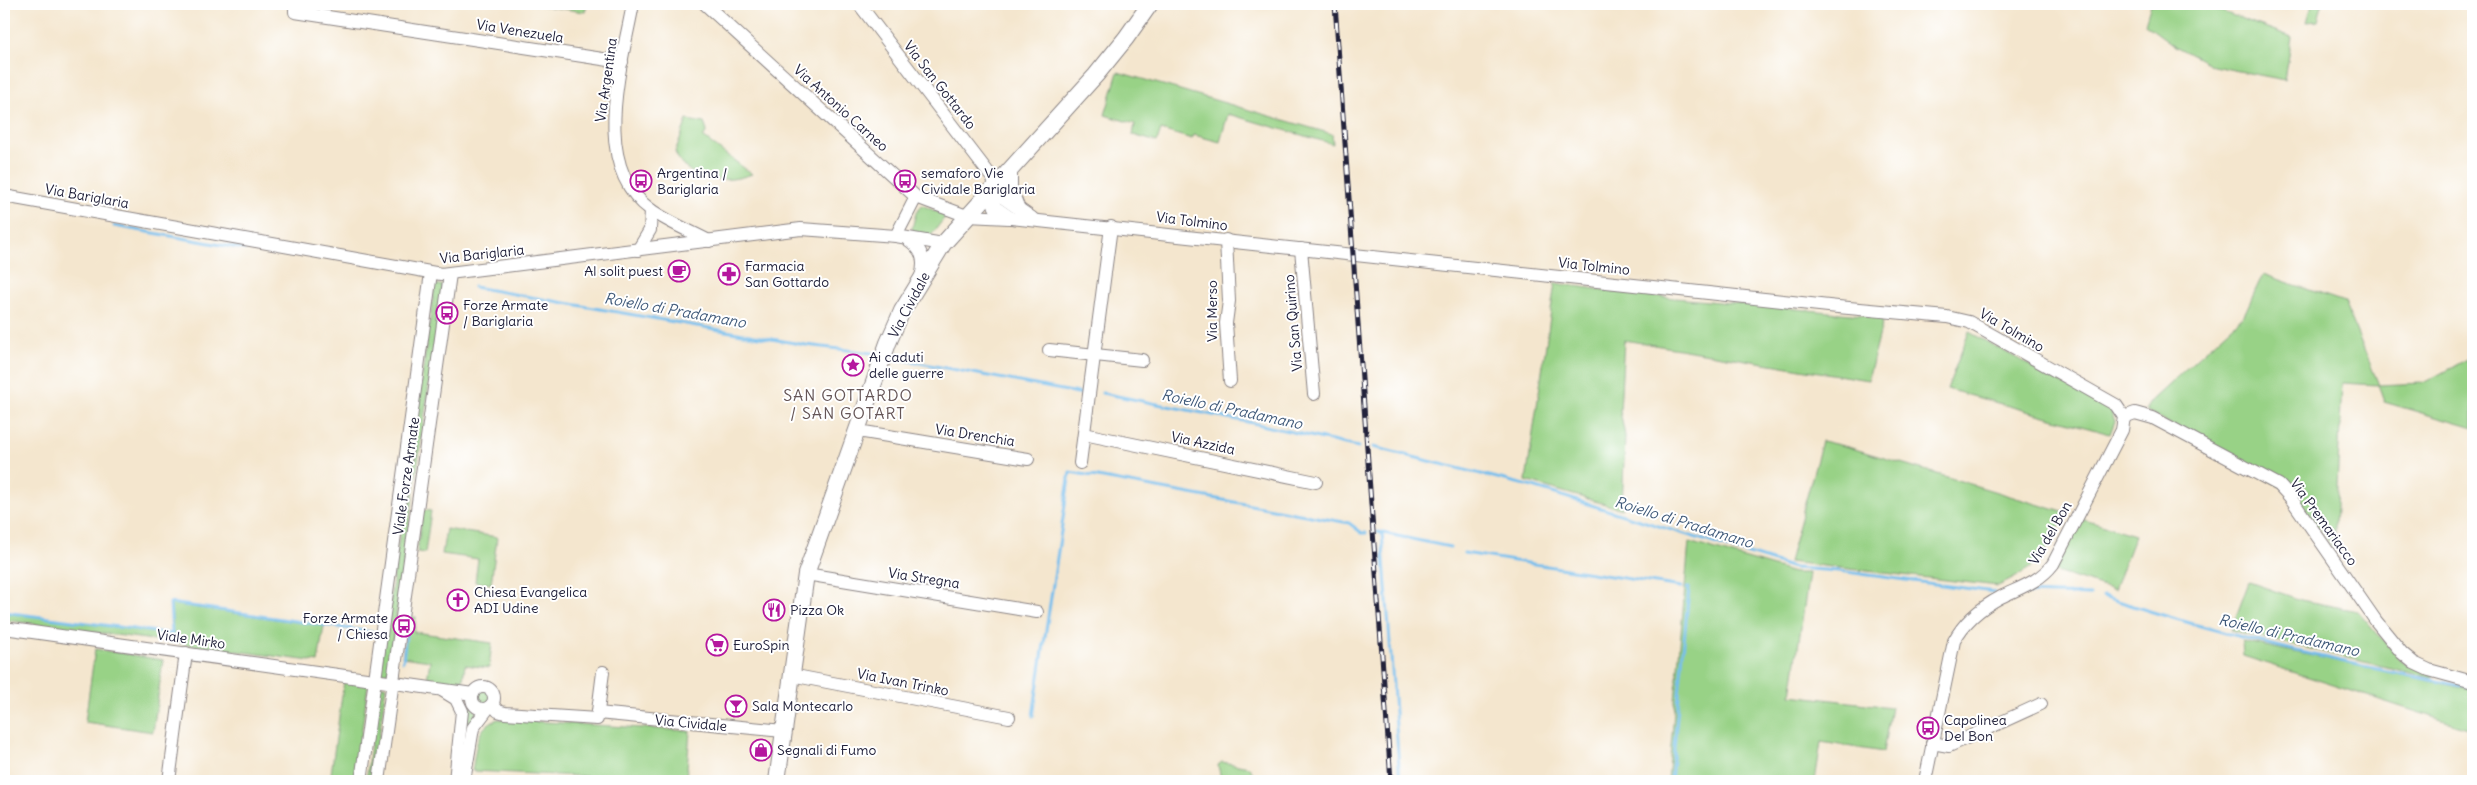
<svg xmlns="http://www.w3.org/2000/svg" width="2477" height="785" font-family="Delius,sans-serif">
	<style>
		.green { fill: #98d286; stroke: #5d7a60 }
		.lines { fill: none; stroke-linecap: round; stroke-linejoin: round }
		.stream { stroke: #75beed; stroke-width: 3 }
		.minor-casing { stroke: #8b8484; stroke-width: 14 }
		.major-casing { stroke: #8b8484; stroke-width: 18 }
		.minor { stroke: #fff; stroke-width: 12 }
		.major { stroke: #fff; stroke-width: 16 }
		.rail-casing { stroke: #22223b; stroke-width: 5 }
		.rail { stroke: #fff; stroke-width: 3; stroke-dasharray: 9; stroke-linecap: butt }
		.labels { text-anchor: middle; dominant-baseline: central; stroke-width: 4; stroke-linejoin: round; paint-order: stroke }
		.street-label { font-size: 14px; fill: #22223b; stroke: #fff }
		.poi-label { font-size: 14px; fill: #22223b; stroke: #fff; text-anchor: start }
		.water-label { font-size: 15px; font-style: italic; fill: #3f5979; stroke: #fff }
		.quarter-label { font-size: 16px; letter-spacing: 1px; fill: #655556; stroke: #fff }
	</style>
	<rect width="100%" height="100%" fill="#fff"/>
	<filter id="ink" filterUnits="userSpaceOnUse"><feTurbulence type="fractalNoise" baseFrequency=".02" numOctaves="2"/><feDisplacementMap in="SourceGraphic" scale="10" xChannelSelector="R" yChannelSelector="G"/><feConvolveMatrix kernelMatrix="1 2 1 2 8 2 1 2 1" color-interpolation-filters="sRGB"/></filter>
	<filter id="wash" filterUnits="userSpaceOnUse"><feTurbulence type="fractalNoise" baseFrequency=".0096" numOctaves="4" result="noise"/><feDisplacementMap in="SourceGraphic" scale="20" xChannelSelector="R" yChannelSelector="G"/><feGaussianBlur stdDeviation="1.12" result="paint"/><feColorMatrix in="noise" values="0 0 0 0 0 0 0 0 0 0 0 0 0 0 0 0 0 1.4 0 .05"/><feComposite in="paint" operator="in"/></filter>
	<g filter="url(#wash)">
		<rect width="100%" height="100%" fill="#f4e6ce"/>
		<g class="green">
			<path d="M531,4H587L585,12Z"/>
			<path d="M2151,4H2201L2292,37L2285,80L2213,66L2175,46L2145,24Z"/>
			<path d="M2312,4H2322L2318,21L2307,22Z"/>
			<path d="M1118,72L1332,134L1333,144L1228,114L1220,142L1194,135L1192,139L1161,130L1157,142L1133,135L1135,124L1105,115Z"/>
			<path d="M687,120L704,123L707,131L703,137L752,174C726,184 687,183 675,152Z"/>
			<path d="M922,205L946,216L929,238L915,234L912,228L916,213Z"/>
			<path d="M2263,274L2344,302L2379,385L2423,383L2473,356V428L2384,402L2378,385L2342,383L2334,549L2294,494L2147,411V407L2151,401L2244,315Z"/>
			<path d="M1555,283L1631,294L1884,317L1868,380L1624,340L1620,411L1625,436L1622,509L1526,481Z"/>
			<path d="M435,284L443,286L388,673L380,672Z"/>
			<path d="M1969,332L2104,406L2111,411L2115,421L2110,434L1947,389Z"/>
			<path d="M1822,441L1848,447L2066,513C2045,553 2041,567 1998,586L1789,562Z"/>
			<path d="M423,510L431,511L425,553L417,552Z"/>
			<path d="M2081,519L2135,535L2114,590L2053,571Z"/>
			<path d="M446,529L497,537L491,584L475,582L478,559L442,554Z"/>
			<path d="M1689,542L1794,573H1809L1791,695L1891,707L1883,752L1821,742L1815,781H1668Z"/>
			<path d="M2249,582L2301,600L2358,611L2400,660L2411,667L2434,675L2432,678L2231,630Z"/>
			<path d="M171,604L324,626L318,662L4,620V612L173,635Z"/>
			<path d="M414,617H416L414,632L492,643L489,668L465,665L462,685L427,680L430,661L402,657L407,622Z"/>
			<path d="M2242,641L2473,690V730L2243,656Z"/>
			<path d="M95,649L163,660L153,732L85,722Z"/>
			<path d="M344,681L368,685L355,781H330Z"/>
			<path d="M379,686H386L373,781H366Z"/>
			<circle cx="483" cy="697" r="7"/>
			<path d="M466,702L477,712L473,719L466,744Z"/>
			<path d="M498,719L690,731L686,781L472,771C476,751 475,726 498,719Z"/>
			<path d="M1222,762L1249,767L1253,773L1250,777L1221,779L1218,765Z"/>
		</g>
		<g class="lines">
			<g class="stream">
				<path d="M114,226L244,249"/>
				<path d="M474,287L806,345L872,353"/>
				<path d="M893,358L1083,394"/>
				<path d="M1102,393L1253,423L1358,447"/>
				<path d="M1373,447L1533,487L1794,568L1839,571L1994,592"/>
				<path d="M1378,532L1450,547"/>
				<path d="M1382,532L1400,781"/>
				<path d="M1464,553L1681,587"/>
				<path d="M2023,593L2090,595"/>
				<path d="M2103,596C2221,636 2345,664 2468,687"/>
				<path d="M4,612L172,634L170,603L372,632"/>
				<path d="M403,661L406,634"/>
				<path d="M1033,716L1070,472L1349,523L1362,533H1366"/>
				<path d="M1671,781L1689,588H1687"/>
			</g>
		</g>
	</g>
	<g filter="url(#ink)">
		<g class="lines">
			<g class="minor-casing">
				<g id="minor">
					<path d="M295,4V12L622,62"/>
					<path d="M633,4C622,65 589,165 651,210C668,222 690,231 709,241"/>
					<path d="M705,4L916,197L967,216L1009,218"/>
					<path d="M859,4L997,184"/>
					<path d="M1011,170V189L1019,209"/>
					<path d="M990,192L995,207L1011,218L1838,307L1947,317L1969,322L2116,405L2124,417L2122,430L2053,564C2039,582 2021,587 2001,597C1982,607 1964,622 1954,641L1925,781"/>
					<path d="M990,192L1002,197L1032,218"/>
					<path d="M4,196L441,274L801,229L896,236L943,244"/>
					<path d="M896,236L916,197"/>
					<path d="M907,239C922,249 926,259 921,277"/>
					<path d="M1226,240L1229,301L1226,323L1230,381"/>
					<path d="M1301,249L1314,394"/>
					<path d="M638,250L650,230L651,210"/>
					<path d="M1049,350L1142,360"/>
					<path d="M2124,417L2135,413L2153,418L2279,485L2290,497L2376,621L2402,653L2414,663L2429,670L2473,682"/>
					<path d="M858,431L1028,459"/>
					<path d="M1084,434L1316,482"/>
					<path d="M1080,463L1111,227"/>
					<path d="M806,574L1037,612"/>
					<path d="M4,628L473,694"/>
					<path d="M791,675L1009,717"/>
					<circle cx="483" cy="698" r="11"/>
					<path d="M443,691L456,699L462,711L455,781"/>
					<path d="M492,704L498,711L505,713L597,719L603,672"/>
					<path d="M598,713L783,731"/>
					<path d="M1932,743L1949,746L2041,704"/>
					<path d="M169,781L186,653"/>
					<path d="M361,781L431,273"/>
					<path d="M379,781L450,274"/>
					<path d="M464,781L473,728L489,707"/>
				</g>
			</g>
			<g class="major-casing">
				<path id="major" d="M777,781L806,574L888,343L902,311L943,244L1096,75L1126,38L1150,4"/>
			</g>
			<use href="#minor" class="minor"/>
			<use href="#major" class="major"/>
			<g class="rail-casing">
				<path id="rail" d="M1335,4L1391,781"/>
			</g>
			<use href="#rail" class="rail"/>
		</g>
	</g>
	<defs>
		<g id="bus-ring" transform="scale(1.125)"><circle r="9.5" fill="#fff" stroke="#b5179e" stroke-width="1.5"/><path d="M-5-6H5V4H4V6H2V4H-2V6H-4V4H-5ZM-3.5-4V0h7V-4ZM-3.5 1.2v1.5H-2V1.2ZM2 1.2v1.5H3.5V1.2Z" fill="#b5179e"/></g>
		<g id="cafe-ring" transform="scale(1.125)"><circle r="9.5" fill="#fff" stroke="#b5179e" stroke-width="1.5"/><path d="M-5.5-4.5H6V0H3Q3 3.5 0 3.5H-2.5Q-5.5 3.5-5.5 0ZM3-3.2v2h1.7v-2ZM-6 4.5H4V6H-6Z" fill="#b5179e"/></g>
		<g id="pharmacy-ring" transform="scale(1.125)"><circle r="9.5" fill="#fff" stroke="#b5179e" stroke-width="1.5"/><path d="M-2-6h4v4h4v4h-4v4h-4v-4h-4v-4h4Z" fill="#b5179e"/></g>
		<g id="sight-ring" transform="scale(1.125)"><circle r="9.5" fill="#fff" stroke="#b5179e" stroke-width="1.5"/><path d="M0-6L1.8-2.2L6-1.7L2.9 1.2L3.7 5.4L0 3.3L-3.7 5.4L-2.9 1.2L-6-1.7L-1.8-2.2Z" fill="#b5179e"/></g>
		<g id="church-ring" transform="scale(1.125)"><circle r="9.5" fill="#fff" stroke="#b5179e" stroke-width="1.5"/><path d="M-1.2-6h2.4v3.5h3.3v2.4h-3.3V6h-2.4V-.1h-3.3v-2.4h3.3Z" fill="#b5179e"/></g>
		<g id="restaurant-ring" transform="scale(1.125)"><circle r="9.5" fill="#fff" stroke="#b5179e" stroke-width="1.5"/><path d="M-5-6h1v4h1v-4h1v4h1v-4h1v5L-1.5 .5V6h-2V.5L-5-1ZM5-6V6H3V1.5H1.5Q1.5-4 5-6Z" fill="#b5179e"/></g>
		<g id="supermarket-ring" transform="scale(1.125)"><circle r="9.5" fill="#fff" stroke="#b5179e" stroke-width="1.5"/><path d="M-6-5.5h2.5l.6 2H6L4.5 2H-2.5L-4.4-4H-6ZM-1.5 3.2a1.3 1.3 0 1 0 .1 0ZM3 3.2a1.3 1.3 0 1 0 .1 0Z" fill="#b5179e"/></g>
		<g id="bar-ring" transform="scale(1.125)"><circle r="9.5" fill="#fff" stroke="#b5179e" stroke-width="1.5"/><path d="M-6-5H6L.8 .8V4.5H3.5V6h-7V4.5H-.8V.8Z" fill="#b5179e"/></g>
		<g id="shop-ring" transform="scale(1.125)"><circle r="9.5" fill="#fff" stroke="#b5179e" stroke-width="1.5"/><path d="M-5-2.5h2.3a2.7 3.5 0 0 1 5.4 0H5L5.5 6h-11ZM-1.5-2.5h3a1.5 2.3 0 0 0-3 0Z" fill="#b5179e"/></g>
	</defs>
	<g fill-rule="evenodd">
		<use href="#bus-ring" x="641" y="181"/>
		<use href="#bus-ring" x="905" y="181"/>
		<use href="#cafe-ring" x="679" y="271"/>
		<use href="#pharmacy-ring" x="729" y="274"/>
		<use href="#bus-ring" x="447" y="313"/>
		<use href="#sight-ring" x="853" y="365"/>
		<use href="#church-ring" x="458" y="600"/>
		<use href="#restaurant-ring" x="774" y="610"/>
		<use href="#bus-ring" x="404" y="626"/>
		<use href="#supermarket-ring" x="717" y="645"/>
		<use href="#bar-ring" x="736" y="706"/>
		<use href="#bus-ring" x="1928" y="728"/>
		<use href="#shop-ring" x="761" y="750"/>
	</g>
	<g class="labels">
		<g class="street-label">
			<text transform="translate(520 31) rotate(9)">Via Venezuela</text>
			<text transform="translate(606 80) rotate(-82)">Via Argentina</text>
			<text transform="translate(940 85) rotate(52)">Via San Gottardo</text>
			<text transform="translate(841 108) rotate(42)">Via Antonio Carneo</text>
			<text transform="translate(87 196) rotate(10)">Via Bariglaria</text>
			<text transform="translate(1192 221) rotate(7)">Via Tolmino</text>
			<text transform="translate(482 254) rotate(-6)">Via Bariglaria</text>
			<text transform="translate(1594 266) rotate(6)">Via Tolmino</text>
			<text transform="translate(909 305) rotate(-62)">Via Cividale</text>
			<text transform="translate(1212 311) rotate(-90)">Via Merso</text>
			<text transform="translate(1293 323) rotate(-95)">Via San Quirino</text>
			<text transform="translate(2012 330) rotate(30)">Via Tolmino</text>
			<text transform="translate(975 435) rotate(9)">Via Drenchia</text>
			<text transform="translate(1203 443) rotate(12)">Via Azzida</text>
			<text transform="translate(406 476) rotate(-82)">Viale Forze Armate</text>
			<text transform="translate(2324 522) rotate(54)">Via Premariacco</text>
			<text transform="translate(2050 533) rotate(-60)">Via del Bon</text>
			<text transform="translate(924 578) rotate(9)">Via Stregna</text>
			<text transform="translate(191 639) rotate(8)">Viale Mirko</text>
			<text transform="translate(903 682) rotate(11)">Via Ivan Trinko</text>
			<text transform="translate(691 723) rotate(5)">Via Cividale</text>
		</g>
		<g class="poi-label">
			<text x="657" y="173">Argentina /<tspan x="657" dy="16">Bariglaria</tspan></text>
			<text x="921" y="173">semaforo Vie<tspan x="921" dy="16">Cividale Bariglaria</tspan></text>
			<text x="745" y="266">Farmacia<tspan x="745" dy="16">San Gottardo</tspan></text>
			<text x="663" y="271" text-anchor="end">Al solit puest</text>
			<text x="463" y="305">Forze Armate<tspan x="463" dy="16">/ Bariglaria</tspan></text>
			<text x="869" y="357">Ai caduti<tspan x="869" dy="16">delle guerre</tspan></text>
			<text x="474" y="592">Chiesa Evangelica<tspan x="474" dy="16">ADI Udine</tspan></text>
			<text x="790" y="610">Pizza Ok</text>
			<text x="388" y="618" text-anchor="end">Forze Armate<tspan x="388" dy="16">/ Chiesa</tspan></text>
			<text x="733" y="645">EuroSpin</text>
			<text x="752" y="706">Sala Montecarlo</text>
			<text x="1944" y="720">Capolinea<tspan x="1944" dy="16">Del Bon</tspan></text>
			<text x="777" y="750">Segnali di Fumo</text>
		</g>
		<g class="water-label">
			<text transform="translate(675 310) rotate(10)">Roiello di Pradamano</text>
			<text transform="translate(1232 409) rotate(12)">Roiello di Pradamano</text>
			<text transform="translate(1684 522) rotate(17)">Roiello di Pradamano</text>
			<text transform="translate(2289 635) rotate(13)">Roiello di Pradamano</text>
		</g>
		<g class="quarter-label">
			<text x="848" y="395">SAN GOTTARDO<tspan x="848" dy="18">/ SAN GOTART</tspan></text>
		</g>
	</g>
	<rect width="2477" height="785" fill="none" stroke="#fff" stroke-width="20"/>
</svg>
